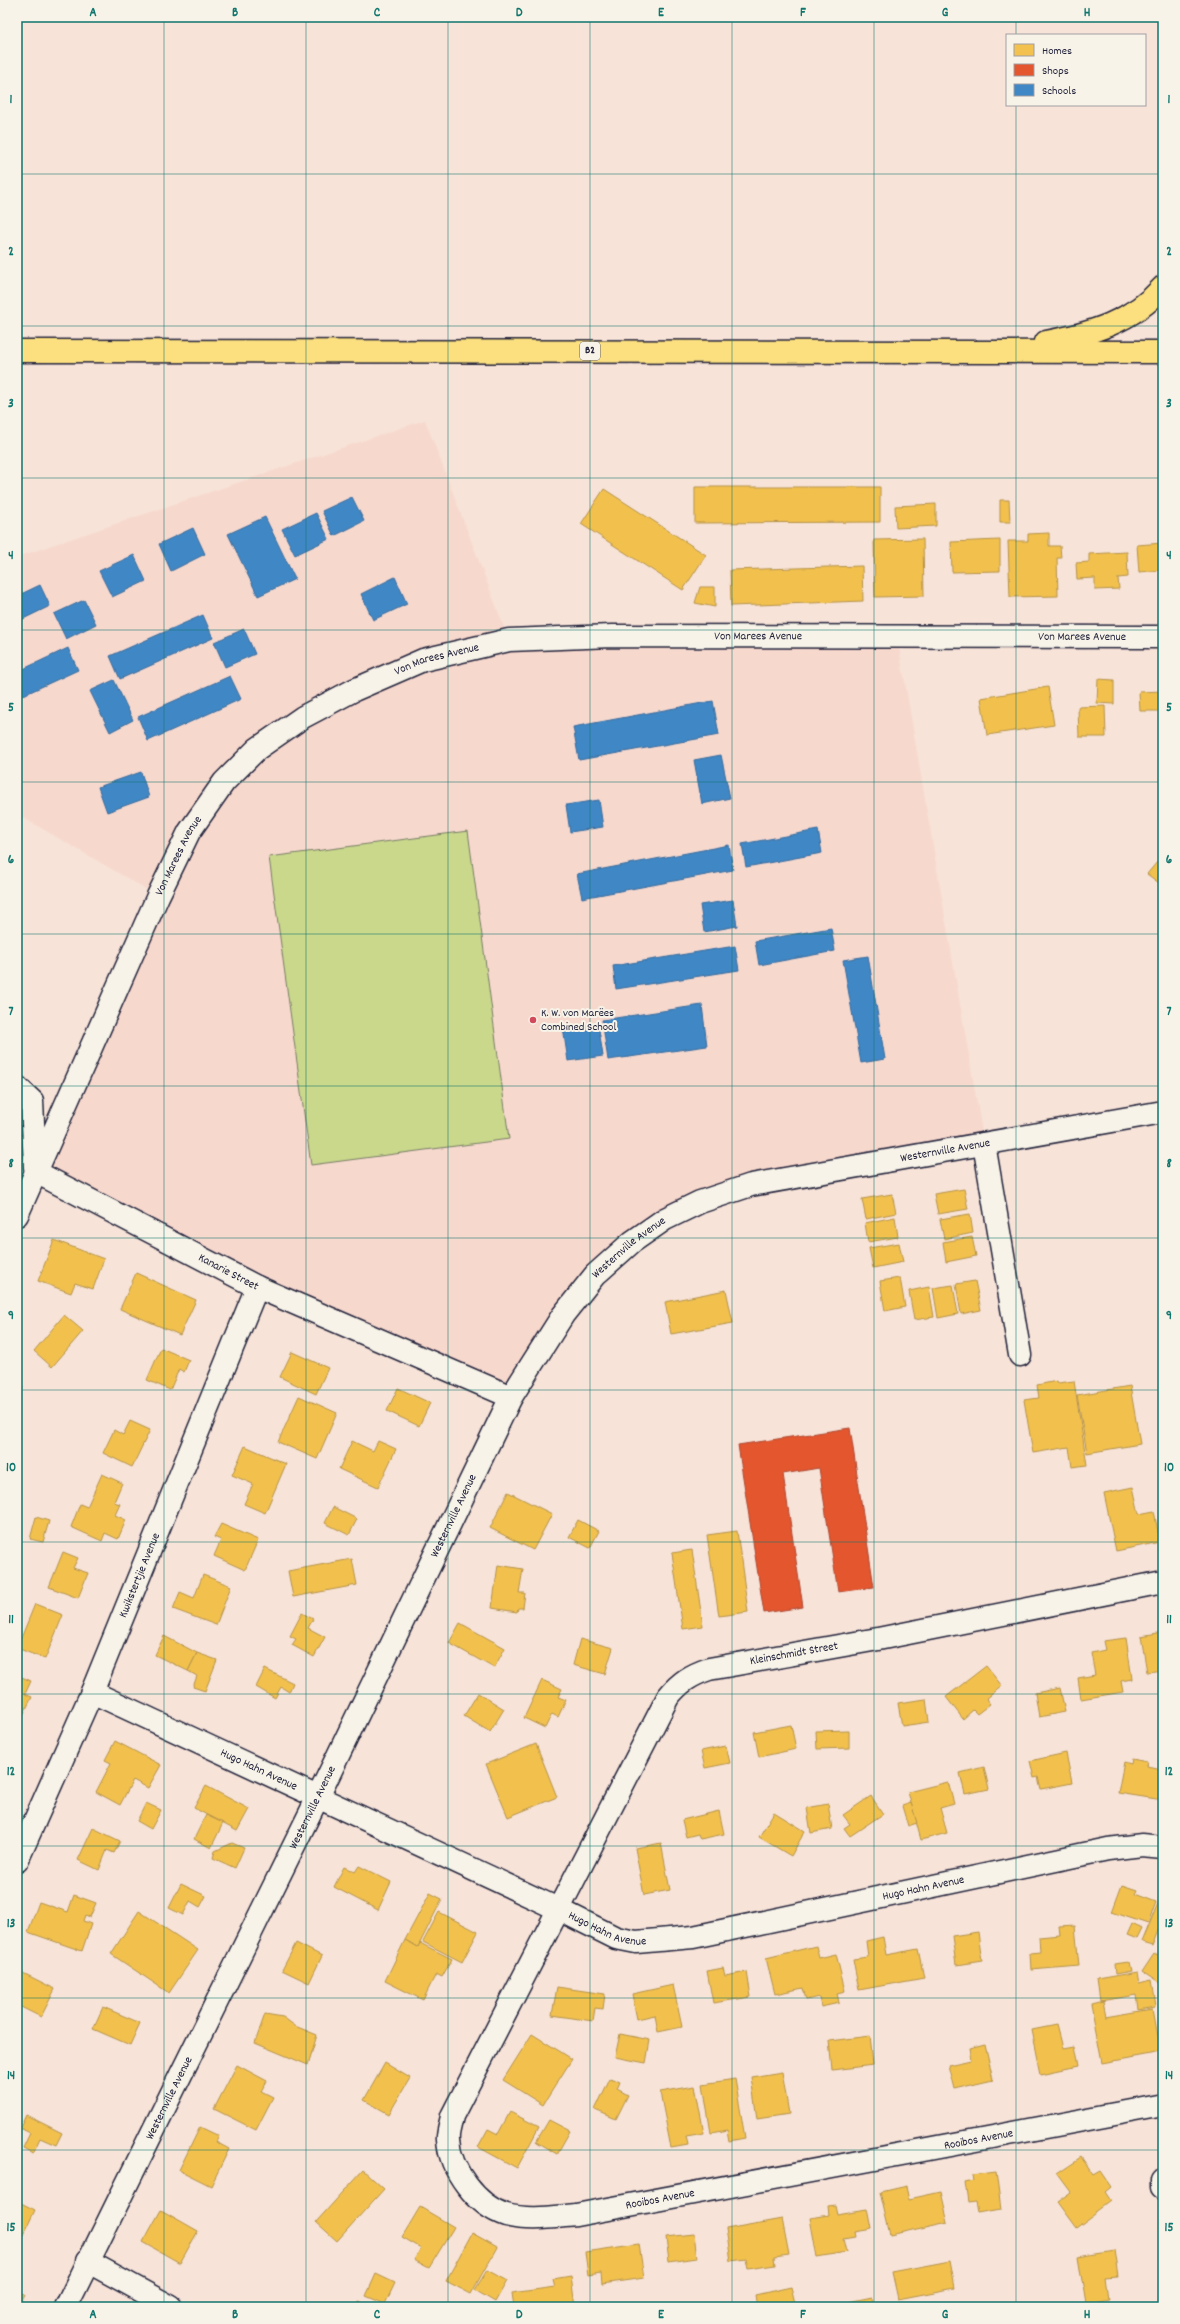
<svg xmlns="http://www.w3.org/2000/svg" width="1180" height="2324" font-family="Dekko,sans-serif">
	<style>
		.built { fill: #f7d8cd }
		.green { fill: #cad88c; stroke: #767d64 }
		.homes { fill: #f2c14e; stroke: #b49148 }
		.shops { fill: #e4572e; stroke: #aa4732 }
		.schools { fill: #3f88c5; stroke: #36699c }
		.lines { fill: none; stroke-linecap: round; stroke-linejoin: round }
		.minor-casing { stroke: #22223b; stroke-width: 25 }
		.highway-casing { stroke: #22223b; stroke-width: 25 }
		.minor { stroke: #f7f3e8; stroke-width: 22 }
		.highway { stroke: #fce080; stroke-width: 22 }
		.grid { fill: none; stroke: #0f766e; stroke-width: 1; stroke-opacity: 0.55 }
		.poi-dot { fill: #d1495b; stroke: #f7f3e8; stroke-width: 1.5 }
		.labels { text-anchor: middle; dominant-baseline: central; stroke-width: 4; stroke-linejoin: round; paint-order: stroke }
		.shield { fill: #f7f3e8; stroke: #62616f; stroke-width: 1 }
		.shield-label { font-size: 11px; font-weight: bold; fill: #22223b }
		.street-label { font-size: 12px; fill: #22223b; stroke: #f7f3e8 }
		.poi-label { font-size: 12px; fill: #22223b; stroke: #f7f3e8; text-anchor: start }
		.neatline { fill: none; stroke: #0f766e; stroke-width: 1.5 }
		.grid-label { font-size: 13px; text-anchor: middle; font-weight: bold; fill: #0f766e }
	</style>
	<rect width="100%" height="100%" fill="#f7e3d8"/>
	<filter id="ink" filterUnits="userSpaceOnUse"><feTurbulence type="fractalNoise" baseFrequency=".025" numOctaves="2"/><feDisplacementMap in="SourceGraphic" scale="8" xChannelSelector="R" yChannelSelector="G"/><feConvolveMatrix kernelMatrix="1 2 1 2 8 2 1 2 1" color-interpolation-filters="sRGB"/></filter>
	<g filter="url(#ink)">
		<path class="built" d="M425,420L509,640L897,636L984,1144L751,1185L632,1242L511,1397L36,1172L158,896L17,814V557Z"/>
		<path class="green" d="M468,831L509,1139L311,1165L269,857Z"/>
		<g class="homes">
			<path d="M695,487H880V522L695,523Z"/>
			<path d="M604,489L706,555L683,590L581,524Z"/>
			<path d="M1000,500H1009L1010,522H1000Z"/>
			<path d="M936,504V526L896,528L895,506Z"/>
			<path d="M1049,533V546H1060L1061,558H1057L1058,596L1010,597L1008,541H1028V534Z"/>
			<path d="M923,539L924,596L875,597L874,540Z"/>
			<path d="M1000,540V571L952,572L951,542Z"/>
			<path d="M1163,543V570L1139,572L1137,545Z"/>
			<path d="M1127,552L1128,577L1118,578L1119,589L1095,590V578L1077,579L1076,563L1089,562V554Z"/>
			<path d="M862,566L863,601L731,606L730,570Z"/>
			<path d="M700,587H715V607L695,603Z"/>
			<path d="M1098,679L1114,680V704L1097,703Z"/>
			<path d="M1048,687L1054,725L987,735L981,698Z"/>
			<path d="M1163,691V711H1140L1139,692Z"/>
			<path d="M1105,706L1106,737H1079L1078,707Z"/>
			<path d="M1163,855V882L1161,881L1159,883L1147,874Z"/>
			<path d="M964,1189L968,1209L938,1214L934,1194Z"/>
			<path d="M892,1194L896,1213L866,1219L862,1199Z"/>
			<path d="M970,1214L973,1233L944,1239L940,1219Z"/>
			<path d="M895,1217L898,1237L868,1242L865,1223Z"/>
			<path d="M972,1237L976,1256L946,1262L943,1242Z"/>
			<path d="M54,1240L104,1259L93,1289L75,1283L71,1293L38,1281Z"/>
			<path d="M899,1243L903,1262L873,1268L869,1248Z"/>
			<path d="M136,1273L196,1300L180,1335L120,1309Z"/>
			<path d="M900,1278L905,1307L885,1311L880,1281Z"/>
			<path d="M975,1281L981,1310L961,1314L956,1284Z"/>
			<path d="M953,1285L958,1314L938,1318L933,1288Z"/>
			<path d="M929,1287L934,1317L914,1320L909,1291Z"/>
			<path d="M726,1290L733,1323L671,1334L665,1302Z"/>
			<path d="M64,1315L83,1331L52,1367L34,1351Z"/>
			<path d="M161,1348L189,1360L184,1372L179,1369L170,1390L147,1380Z"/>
			<path d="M292,1352L328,1368L316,1394L280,1377Z"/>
			<path d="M17,1373L22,1375L17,1385L23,1387L17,1400Z"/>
			<path d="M1057,1381L1058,1383L1074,1381L1087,1465L1072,1467L1069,1447L1033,1453L1024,1400L1039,1398L1037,1385Z"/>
			<path d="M1130,1386L1140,1444L1087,1453L1077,1395Z"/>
			<path d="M398,1388L430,1403L419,1426L387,1411Z"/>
			<path d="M299,1396L337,1413L317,1459L278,1442Z"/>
			<path d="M130,1421L150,1430L132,1467L103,1453L114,1430L123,1435Z"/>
			<path d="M352,1441L373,1451L378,1441L396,1449L378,1487L339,1469Z"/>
			<path d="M245,1446L286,1464L265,1513L244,1504L253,1484L232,1475Z"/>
			<path d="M102,1474L122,1483L114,1502L120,1504L115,1515L126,1520L118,1539L105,1533L102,1541L71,1527L80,1504L87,1507Z"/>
			<path d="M1133,1487L1139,1514L1154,1511L1160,1542L1116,1551L1104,1493Z"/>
			<path d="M508,1492L552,1514L533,1550L490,1528Z"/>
			<path d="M333,1507L357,1519L349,1535L325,1523Z"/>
			<path d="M36,1517L49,1521L43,1542L30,1539Z"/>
			<path d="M578,1520L599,1531L590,1548L569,1537Z"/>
			<path d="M221,1524L258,1540L245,1570L214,1556L221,1540L214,1537Z"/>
			<path d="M737,1531L748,1612L719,1616L707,1535Z"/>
			<path d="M692,1550L703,1626L683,1629L672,1553Z"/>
			<path d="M63,1552L78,1558L73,1568L88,1573L78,1598L49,1587Z"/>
			<path d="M352,1559L357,1585L293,1597L288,1571Z"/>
			<path d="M498,1565L523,1569L519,1593H525L523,1608H518L517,1612L492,1608Z"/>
			<path d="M203,1575L231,1586L216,1625L173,1609L180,1592L194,1598Z"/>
			<path d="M35,1604L63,1615L45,1659L17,1648Z"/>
			<path d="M302,1613L313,1619L308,1628L325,1637L314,1657L292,1645L296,1639L290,1636Z"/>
			<path d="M460,1623L505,1648L494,1668L449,1643Z"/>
			<path d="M1163,1632V1670L1147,1672L1141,1636Z"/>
			<path d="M164,1636L197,1653L188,1671L155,1655Z"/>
			<path d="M1126,1638L1132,1679L1121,1681L1123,1692L1081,1699L1078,1678L1095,1675L1091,1653L1105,1650L1103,1641Z"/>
			<path d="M580,1639L613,1648L605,1674L573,1665Z"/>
			<path d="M197,1653L217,1660L205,1691L193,1687L197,1676L188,1671Z"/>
			<path d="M986,1666L1002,1686L986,1699L990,1704L977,1714L973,1710L963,1719L946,1697Z"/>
			<path d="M265,1669L293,1683L289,1692L281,1687L275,1698L256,1687Z"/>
			<path d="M17,1675L31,1681L25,1694L32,1697L22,1717L17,1715Z"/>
			<path d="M542,1680L562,1689L558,1697L566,1700L558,1717L552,1714L545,1728L524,1718Z"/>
			<path d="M1060,1688L1065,1712L1039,1717L1035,1693Z"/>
			<path d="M478,1693L504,1709L490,1732L464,1716Z"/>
			<path d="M926,1699L929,1722L902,1726L898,1703Z"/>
			<path d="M791,1725L796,1749L759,1757L754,1732Z"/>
			<path d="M849,1730V1748L817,1749L816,1731Z"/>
			<path d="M115,1741L161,1765L148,1788L133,1780L120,1805L96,1792L111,1763L105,1760Z"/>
			<path d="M536,1744L557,1797L508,1817L486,1764Z"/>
			<path d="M726,1746L730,1763L705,1768L701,1751Z"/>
			<path d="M1066,1753L1072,1783L1041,1789L1038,1777L1034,1778L1030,1761Z"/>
			<path d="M1132,1759L1147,1762L1146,1766L1163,1769V1800L1118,1793L1124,1762L1131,1764Z"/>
			<path d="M984,1767L989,1789L965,1794L960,1773Z"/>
			<path d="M948,1782L954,1804L940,1808L947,1833L921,1840L908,1792Z"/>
			<path d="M206,1786L249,1809L237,1831L194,1808Z"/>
			<path d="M871,1796L883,1814L850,1836L844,1828L850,1824L843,1815Z"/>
			<path d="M146,1803L161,1810L151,1829L137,1821Z"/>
			<path d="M911,1803L917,1823L908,1826L902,1806Z"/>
			<path d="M828,1804L832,1829L811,1833L807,1808Z"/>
			<path d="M719,1811L724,1834L700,1839L698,1834L686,1837L682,1820Z"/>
			<path d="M774,1812L805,1831L791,1856L759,1837Z"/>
			<path d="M206,1815L223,1823L211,1848L194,1839Z"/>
			<path d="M93,1828L120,1841L114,1853L107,1850L99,1870L78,1860Z"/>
			<path d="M232,1843L244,1848L235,1868L213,1858L215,1851Z"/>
			<path d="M661,1843L670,1890L644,1895L635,1848Z"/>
			<path d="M359,1866L391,1882L378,1910L334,1887L344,1867L355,1872Z"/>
			<path d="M181,1884L206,1896L200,1907L190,1901L183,1915L169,1908Z"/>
			<path d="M1122,1885L1137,1890L1135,1894L1156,1902L1148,1924L1112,1912Z"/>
			<path d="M430,1893L442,1899L418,1947L405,1940Z"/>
			<path d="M74,1895L96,1903L90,1917L85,1915L83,1921L91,1924L82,1951L28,1932L39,1902L68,1912Z"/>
			<path d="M1161,1896L1163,1897V1917L1152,1945L1142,1942Z"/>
			<path d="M139,1911L198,1950L169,1993L111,1954Z"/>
			<path d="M439,1912L478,1932L462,1962L423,1942Z"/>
			<path d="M1132,1924L1142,1929L1137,1939L1127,1935Z"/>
			<path d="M1075,1926L1079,1966L1031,1970L1030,1953L1040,1952L1039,1937L1060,1935L1059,1927Z"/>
			<path d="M978,1932L982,1961L956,1965L952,1936Z"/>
			<path d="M883,1937L886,1955L918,1949L924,1978L859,1990L853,1959L868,1957L866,1941Z"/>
			<path d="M405,1940L418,1947L420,1943L452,1959L442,1977L436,1974L423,2000L385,1981Z"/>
			<path d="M296,1943L322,1956L309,1983L282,1970Z"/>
			<path d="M816,1946L819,1958L836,1954L845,1991L837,1993L839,2003L821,2007L819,1997L806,2000L803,1988L775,1994L766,1958Z"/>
			<path d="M1163,1946V1985L1142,1971L1154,1953L1157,1955Z"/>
			<path d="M1129,1962L1131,1971L1115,1974L1114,1964Z"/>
			<path d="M723,1968L725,1976L747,1972L751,1997L713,2003L707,1971Z"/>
			<path d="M17,1970L55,1989L41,2017L17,2005Z"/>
			<path d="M1137,1972L1139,1984L1152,1981L1156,2006L1139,2009L1137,1995L1100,2001L1097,1979Z"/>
			<path d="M673,1985L682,2027L658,2032L655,2015L637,2019L632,1994Z"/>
			<path d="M557,1987L605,1994L603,2009L595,2008L593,2021L552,2015Z"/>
			<path d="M1103,2001L1106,2016L1153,2008L1161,2052L1102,2063L1091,2004Z"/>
			<path d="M103,2007L140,2023L130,2045L93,2029Z"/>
			<path d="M265,2014L283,2017L295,2026L317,2035L308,2065L255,2043Z"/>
			<path d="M1057,2025L1063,2048L1074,2046L1078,2066L1041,2074L1032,2030Z"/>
			<path d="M532,2034L572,2059L543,2105L503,2080Z"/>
			<path d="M620,2034L650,2040L646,2063L615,2057Z"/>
			<path d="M870,2036L873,2065L832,2070L829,2041Z"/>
			<path d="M985,2045L993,2080L954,2089L948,2065L971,2060L969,2049Z"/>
			<path d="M385,2063L410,2078L389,2114L364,2100Z"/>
			<path d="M237,2065L267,2081L261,2091L273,2097L256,2130L214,2109Z"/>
			<path d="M782,2072L789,2114L757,2119L751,2077Z"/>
			<path d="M610,2078L620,2082L617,2089L628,2095L616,2119L595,2110Z"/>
			<path d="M735,2079L745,2138L729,2141L727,2130L711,2133L703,2084Z"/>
			<path d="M695,2086L704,2133L686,2136L688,2145L671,2148L660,2092Z"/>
			<path d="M510,2112L539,2127L517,2168L478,2147L488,2129L498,2134Z"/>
			<path d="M26,2115L62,2133L56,2145L40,2138L33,2153L23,2148L30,2133L20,2128Z"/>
			<path d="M549,2120L570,2131L557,2154L536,2142Z"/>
			<path d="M200,2127L219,2136L216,2142L229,2149L211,2186L179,2170Z"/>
			<path d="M1081,2157L1094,2175L1101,2171L1112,2187L1106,2192L1112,2201L1076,2228L1057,2202L1071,2192L1057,2173Z"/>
			<path d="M363,2170L384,2189L337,2241L316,2222Z"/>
			<path d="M996,2171L1001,2209L978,2213L976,2202L968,2203L965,2182L974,2180L973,2174Z"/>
			<path d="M906,2186L909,2199L941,2192L948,2222L890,2235L880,2192Z"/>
			<path d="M17,2201L35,2210L17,2248Z"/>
			<path d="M835,2205L837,2214L867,2209L871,2229L854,2232L855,2237L843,2239L846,2252L817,2257L810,2218L828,2215L827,2206Z"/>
			<path d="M420,2207L454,2227L429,2268L414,2260L421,2248L402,2237Z"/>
			<path d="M161,2210L198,2231L180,2263L143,2242Z"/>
			<path d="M782,2219L789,2255L774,2257L775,2265L748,2269L746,2259L731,2261L726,2229Z"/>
			<path d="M472,2233L497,2247L471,2294L446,2281Z"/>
			<path d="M694,2234L697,2258L669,2262L666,2237Z"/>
			<path d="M639,2244L644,2278L602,2284L601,2273L588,2275L585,2252Z"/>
			<path d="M1114,2250L1118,2277L1107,2278L1110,2301L1086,2305L1078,2256Z"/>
			<path d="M950,2261L955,2288L898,2299L892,2272Z"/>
			<path d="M487,2270L507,2281L495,2302L475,2290Z"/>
			<path d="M376,2274L395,2283L385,2304L366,2296Z"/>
			<path d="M571,2276L575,2307H514L512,2293L555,2287L553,2279Z"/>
			<path d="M791,2287L796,2307H757L755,2295Z"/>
			<path d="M17,2292L25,2295L19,2307H17Z"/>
			<path d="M872,2297L874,2306L886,2304V2307H849L848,2302Z"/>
			<path d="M359,2302L371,2307H357Z"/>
		</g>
		<path class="shops" d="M850,1428L874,1587L838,1592L819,1468L783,1474L803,1607L764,1613L738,1445Z"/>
		<g class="schools">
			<path d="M352,497L364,521L334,536L322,511Z"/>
			<path d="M316,513L329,539L295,555L282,529Z"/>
			<path d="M265,517L295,579L258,596L228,534Z"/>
			<path d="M193,528L205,554L171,571L159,544Z"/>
			<path d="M134,555L146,581L112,597L99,571Z"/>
			<path d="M395,577L407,604L373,620L361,594Z"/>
			<path d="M40,585L50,606L17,622V596Z"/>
			<path d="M84,600L96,624L66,639L54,614Z"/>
			<path d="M203,615L213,638L120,679L110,656Z"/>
			<path d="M244,629L255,654L225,667L214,642Z"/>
			<path d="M68,648L78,670L17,698V672Z"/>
			<path d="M230,676L241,699L148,741L138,717Z"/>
			<path d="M114,680L133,720L110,732L90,691Z"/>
			<path d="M713,701L719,735L579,760L573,727Z"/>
			<path d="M721,755L730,798L702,804L694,760Z"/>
			<path d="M141,772L149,797L107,812L98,787Z"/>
			<path d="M599,800L603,827L570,832L566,805Z"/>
			<path d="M818,830L822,853L746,867L742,844Z"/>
			<path d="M729,845L733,870L582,898L577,874Z"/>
			<path d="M733,900L737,926L704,932L700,905Z"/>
			<path d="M831,928L835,951L759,965L755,941Z"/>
			<path d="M735,946L739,970L616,989L613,966Z"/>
			<path d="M868,956L885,1059L861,1063L843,960Z"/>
			<path d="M702,1005L707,1046L608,1060L602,1020Z"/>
			<path d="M598,1023L603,1056L568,1061L563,1028Z"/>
		</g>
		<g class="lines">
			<g class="minor-casing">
				<g id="minor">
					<path d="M17,1087L32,1101L35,1167"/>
					<path d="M984,1144L1020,1355"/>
					<path id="s1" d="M36,1172L257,1287L511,1397"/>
					<path id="s2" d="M17,1215L158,896L189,832L224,782L257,749L303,717L354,690L423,660L509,640L612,636L1163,637"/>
					<path id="s3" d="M1163,1582L878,1639L709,1669C691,1675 680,1682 668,1697L452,2116C451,2123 447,2133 448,2140C450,2170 477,2206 506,2215C529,2221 553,2217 576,2215L1163,2105"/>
					<path id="s4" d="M92,1692L558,1909L616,1938L636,1942L693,1937L1108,1849L1142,1845L1163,1847"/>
					<path id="s5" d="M17,1861L92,1692L257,1287"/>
					<path d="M1163,2180V2188"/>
					<path d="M87,2261L171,2307"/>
					<path id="s6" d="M66,2307L318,1797L511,1397L563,1315L595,1275L632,1242L665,1219L700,1202L751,1185L1163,1112"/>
				</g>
			</g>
			<g class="highway-casing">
				<g id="highway">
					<path d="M1046,342C1090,334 1132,322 1163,287"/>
					<path d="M17,351L1163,352"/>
				</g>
			</g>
			<use href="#minor" class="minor"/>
			<use href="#highway" class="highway"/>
		</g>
	</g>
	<path class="grid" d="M164,17V2307M306,17V2307M448,17V2307M590,17V2307M732,17V2307M874,17V2307M1016,17V35M1016,105V2307M17,174H1163M17,326H1163M17,478H1163M17,630H1163M17,782H1163M17,934H1163M17,1086H1163M17,1238H1163M17,1390H1163M17,1542H1163M17,1694H1163M17,1846H1163M17,1998H1163M17,2150H1163"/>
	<circle class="poi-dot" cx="533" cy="1020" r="4"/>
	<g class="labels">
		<rect class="shield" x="580" y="342" width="20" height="18" rx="3"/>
		<g class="shield-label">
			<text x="590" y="351">B2</text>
		</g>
		<g class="street-label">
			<text stroke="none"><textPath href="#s2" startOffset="1054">Von Marees Avenue</textPath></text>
			<text stroke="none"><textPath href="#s2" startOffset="1378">Von Marees Avenue</textPath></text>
			<text stroke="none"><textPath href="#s2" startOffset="730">Von Marees Avenue</textPath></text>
			<text stroke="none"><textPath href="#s2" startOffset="394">Von Marees Avenue</textPath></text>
			<text stroke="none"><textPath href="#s6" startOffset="1541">Westernville Avenue</textPath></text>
			<text stroke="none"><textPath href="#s6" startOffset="1205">Westernville Avenue</textPath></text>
			<text stroke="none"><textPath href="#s1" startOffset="217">Kanarie Street</textPath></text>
			<text stroke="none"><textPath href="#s6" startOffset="881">Westernville Avenue</textPath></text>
			<text stroke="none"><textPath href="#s5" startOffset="311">Kwikstertjie Avenue</textPath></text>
			<text transform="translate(794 1654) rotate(-10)">Kleinschmidt Street</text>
			<text stroke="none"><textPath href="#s4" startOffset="184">Hugo Hahn Avenue</textPath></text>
			<text stroke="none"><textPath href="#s6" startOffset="557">Westernville Avenue</textPath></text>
			<text stroke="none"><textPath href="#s4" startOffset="892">Hugo Hahn Avenue</textPath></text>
			<text stroke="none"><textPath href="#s4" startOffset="568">Hugo Hahn Avenue</textPath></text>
			<text stroke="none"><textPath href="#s6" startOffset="233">Westernville Avenue</textPath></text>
			<text stroke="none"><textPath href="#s3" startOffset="1588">Rooibos Avenue</textPath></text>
			<text stroke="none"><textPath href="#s3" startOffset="1264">Rooibos Avenue</textPath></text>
		</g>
		<g class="poi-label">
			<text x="541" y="1013">K. W. von Marëes<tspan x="541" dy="14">Combined School</tspan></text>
		</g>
	</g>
	<rect width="1180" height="2324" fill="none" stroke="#f7f3e8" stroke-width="44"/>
	<rect x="1006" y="34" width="140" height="72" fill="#f7f3e8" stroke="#a29fa3"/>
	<rect x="1014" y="44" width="20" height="12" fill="#f2c14e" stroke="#a29fa3"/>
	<text x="1042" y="54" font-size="12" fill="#22223b">Homes</text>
	<rect x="1014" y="64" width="20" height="12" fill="#e4572e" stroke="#a29fa3"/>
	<text x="1042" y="74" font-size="12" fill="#22223b">Shops</text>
	<rect x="1014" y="84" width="20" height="12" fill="#3f88c5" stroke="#a29fa3"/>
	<text x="1042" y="94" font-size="12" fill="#22223b">Schools</text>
	<rect x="22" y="22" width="1136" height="2280" class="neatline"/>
	<g class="grid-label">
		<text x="93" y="16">A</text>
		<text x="235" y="16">B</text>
		<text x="377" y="16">C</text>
		<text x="519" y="16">D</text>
		<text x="661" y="16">E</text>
		<text x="803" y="16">F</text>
		<text x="945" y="16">G</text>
		<text x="1087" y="16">H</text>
		<text x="11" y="103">1</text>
		<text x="1169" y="103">1</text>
		<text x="11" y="255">2</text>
		<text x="1169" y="255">2</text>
		<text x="11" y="407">3</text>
		<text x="1169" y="407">3</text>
		<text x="11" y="559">4</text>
		<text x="1169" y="559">4</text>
		<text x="11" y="711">5</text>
		<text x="1169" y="711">5</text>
		<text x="11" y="863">6</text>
		<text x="1169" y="863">6</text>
		<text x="11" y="1015">7</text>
		<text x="1169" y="1015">7</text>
		<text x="11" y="1167">8</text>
		<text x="1169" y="1167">8</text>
		<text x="11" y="1319">9</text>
		<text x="1169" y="1319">9</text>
		<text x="11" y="1471">10</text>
		<text x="1169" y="1471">10</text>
		<text x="11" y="1623">11</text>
		<text x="1169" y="1623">11</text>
		<text x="11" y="1775">12</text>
		<text x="1169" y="1775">12</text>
		<text x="11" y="1927">13</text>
		<text x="1169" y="1927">13</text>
		<text x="11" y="2079">14</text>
		<text x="1169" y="2079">14</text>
		<text x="11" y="2231">15</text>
		<text x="1169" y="2231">15</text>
		<text x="93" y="2318">A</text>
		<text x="235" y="2318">B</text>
		<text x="377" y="2318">C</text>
		<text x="519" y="2318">D</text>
		<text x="661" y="2318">E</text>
		<text x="803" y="2318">F</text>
		<text x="945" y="2318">G</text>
		<text x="1087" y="2318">H</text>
	</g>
</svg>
